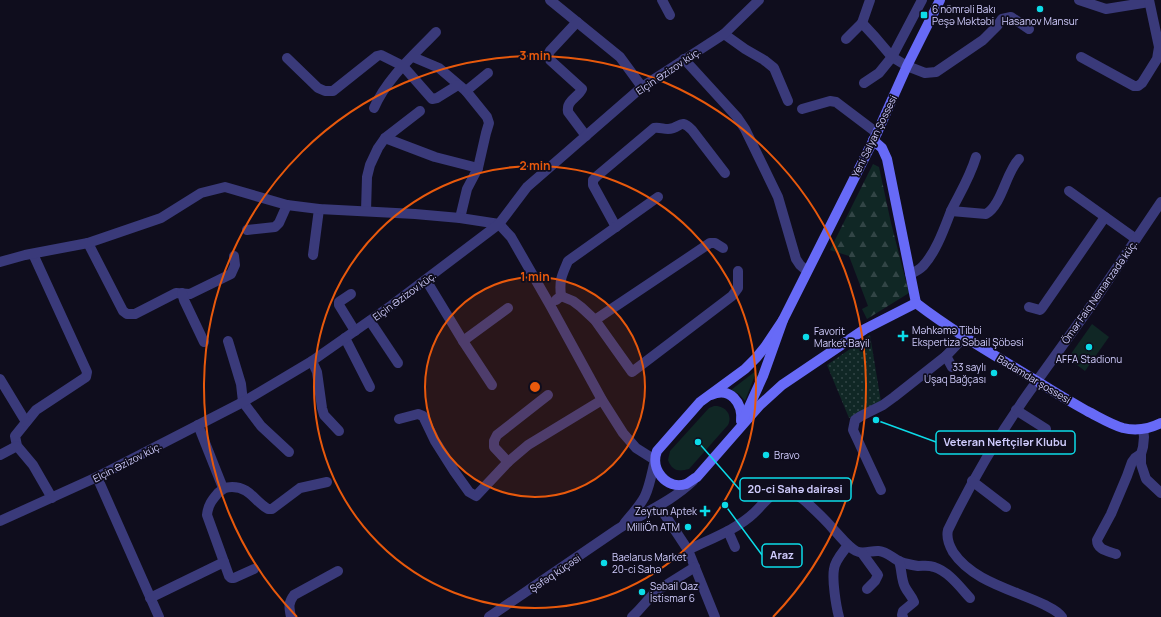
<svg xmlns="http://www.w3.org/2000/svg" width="1161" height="617" font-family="Manrope,sans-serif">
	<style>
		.green { fill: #102725 }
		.forest { fill: url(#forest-firs) }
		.park { fill: url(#park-dots) }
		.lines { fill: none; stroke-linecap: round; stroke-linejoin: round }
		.minor { stroke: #3a3a7a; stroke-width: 10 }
		.tertiary { stroke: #3a3a7a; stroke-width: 10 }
		.secondary { stroke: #676af7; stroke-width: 10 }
		.ring { fill: none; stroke: #e8590c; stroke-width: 2 }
		.poi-dot { fill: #0cdbe8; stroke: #0f0d1d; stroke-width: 1.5 }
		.labels { text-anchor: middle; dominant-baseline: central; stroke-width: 3.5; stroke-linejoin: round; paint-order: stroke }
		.poi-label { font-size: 10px; fill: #cfcbfc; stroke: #0f0d1d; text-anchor: start }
		.street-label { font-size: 10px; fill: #cfcbfc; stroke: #0f0d1d }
		.centre { fill: #e8590c; stroke: #0f0d1d; stroke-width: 2 }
		.ring-label { font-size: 12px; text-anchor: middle; font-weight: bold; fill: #e8590c; stroke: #0f0d1d; stroke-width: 3.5; stroke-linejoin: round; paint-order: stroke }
		.leader { fill: none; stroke: #0cdbe8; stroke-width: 1.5 }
		.callout-dot { fill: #0cdbe8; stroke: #0f0d1d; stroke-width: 1.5 }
		.callout { fill: #0f0d1d; stroke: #0cdbe8; stroke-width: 1.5 }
		.callout-label { font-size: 11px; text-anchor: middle; font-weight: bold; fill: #cfcbfc }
	</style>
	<defs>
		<pattern id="forest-firs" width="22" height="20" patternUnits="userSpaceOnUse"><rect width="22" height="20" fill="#102725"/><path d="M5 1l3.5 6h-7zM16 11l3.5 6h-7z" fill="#324546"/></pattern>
		<pattern id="park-dots" width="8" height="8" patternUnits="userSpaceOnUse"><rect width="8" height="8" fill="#102725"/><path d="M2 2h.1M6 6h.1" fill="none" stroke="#324546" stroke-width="1.8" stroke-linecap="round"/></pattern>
	</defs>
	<rect width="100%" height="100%" fill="#0f0d1d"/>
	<g class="green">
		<path d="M1092,324L1109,337L1085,371L1068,358Z"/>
		<path d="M757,370L745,401L739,394L731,390Z"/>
		<path d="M714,406C725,405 733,415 728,425L689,469C679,472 672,471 668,460L670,451L709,408Z"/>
	</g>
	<path class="forest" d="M873,164L879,167L891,223L909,293L867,319L862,309L868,306L849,256L830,250Z"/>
	<path class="park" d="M870,335L881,402L849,418L827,365Z"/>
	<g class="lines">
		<g class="minor">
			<path d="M550,0L620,57L642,87"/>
			<path d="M662,0L670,15"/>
			<path d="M1079,0L1106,9L1149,2"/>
			<path d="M577,22L550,51L548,55L550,60L582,89C578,98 566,100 568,112L586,136"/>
			<path d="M862,23L875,37L892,57L907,66L925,73L936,72L983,40L997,26L1002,19L1011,17L1029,29"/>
			<path d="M724,34L745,49L764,60L774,68L788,101"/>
			<path d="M846,39L862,23L870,0"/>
			<path d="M413,57L439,68L466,91L487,117L489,123L486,133L478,168L467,189L460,218"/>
			<path d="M1081,57L1134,86H1138L1142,83L1157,59L1159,47L1149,0"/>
			<path d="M287,58L318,88L325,91H333L377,56L381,55L403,66L432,99L437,98L458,85"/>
			<path d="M684,59L737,117L745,129L778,197L796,259L800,265L807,271"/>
			<path d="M864,83L879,73L892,57L922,0"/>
			<path d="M466,91L488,73"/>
			<path d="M374,108C387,78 414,55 436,32"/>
			<path d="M802,109L830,101L836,102L877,133"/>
			<path d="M385,138L435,157L478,168"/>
			<path d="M1069,191L1136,239"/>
			<path d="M366,211L367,177L370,165L378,148L385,138L420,111"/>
			<path d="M951,211L986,214C1002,205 1006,172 1019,159"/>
			<path d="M616,227L593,185V180L597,176L654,128C659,127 663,129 668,129C681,129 679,117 692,130L725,173"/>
			<path d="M247,230L275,227L279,223L287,205"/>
			<path d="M88,243L123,311L127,314H135L176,293L190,294L231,274L235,265L234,256"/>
			<path d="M33,254L87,372L86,377L36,410L15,436L17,446L33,465L52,498"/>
			<path d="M313,255L319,209"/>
			<path d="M0,262L25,255L88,243L161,218L201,193L225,187L287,205L319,209L415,214L460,218L499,224L511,237L550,305L602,400L623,433L636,448L655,460"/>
			<path d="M910,274C915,272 919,270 923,266C936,252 944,229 951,211C960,193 970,177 976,157"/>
			<path d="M426,280L463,341L492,385"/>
			<path d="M182,293L184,300L204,342"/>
			<path d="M351,294L339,302V305L355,331"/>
			<path d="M561,296L573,301L581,307L595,320L632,372L732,296L738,288V271"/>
			<path d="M556,300L561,296C559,280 562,275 568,261L658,197"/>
			<path d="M1029,307L1040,310L1042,308L1105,217"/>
			<path d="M595,320L710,243H715L723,248"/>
			<path d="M370,321L398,363"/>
			<path d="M345,338L370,387"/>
			<path d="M228,341L241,384L243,402L261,426L289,452"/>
			<path d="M463,341L508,308"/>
			<path d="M946,356L952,367"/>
			<path d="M312,361L317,372L322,408L324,415L339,431"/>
			<path d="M0,379L26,422"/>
			<path d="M1037,381C1002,429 974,476 948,530C946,538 949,545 953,552C973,582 1015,590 1045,605C1051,608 1058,611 1062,617"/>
			<path d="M1016,410L1046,429"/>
			<path d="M399,419L418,414L423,416L435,441L454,471L469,492L476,496L508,462L528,445L602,400"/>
			<path d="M198,425L223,488"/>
			<path d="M1143,429L1144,437L1143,447L1141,454V464L1146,479L1161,493"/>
			<path d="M0,455L17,446"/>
			<path d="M508,462L494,447V441L497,435L548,395"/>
			<path d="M97,477L159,617"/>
			<path d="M972,481L1006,507"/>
			<path d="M881,490L853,430L855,420L861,416L883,405L894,397L946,356L964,337"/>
			<path d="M659,506L688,550L715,617"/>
			<path d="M0,521L97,477L243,402L312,361L392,305L499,224L527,187L642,87L724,34L759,0"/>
			<path d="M728,531L735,547"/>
			<path d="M688,550C710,539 736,530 754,513C763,505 771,491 785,491C792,491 798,496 804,500C815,510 825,519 834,530C841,537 847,546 856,551C863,555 872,550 879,551C888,552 893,559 901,562C906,564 912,565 918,566C924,566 929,565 934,567C948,571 960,587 970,598"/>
			<path d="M862,553L878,575L875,581L867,589"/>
			<path d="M1116,554C1108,551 1097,550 1097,540L1111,514L1127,476L1132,462L1135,458L1141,454"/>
			<path d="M899,561C902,570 901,579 905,587C908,593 912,596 914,602L903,611L902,615L903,617"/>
			<path d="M224,562L207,515C208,505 212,500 218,493C223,489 225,487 232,487C250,487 254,501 268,509H272L300,488L327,482"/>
			<path d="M150,598L224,562L229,576L231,578H234L254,569"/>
			<path d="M291,617C289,607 288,603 294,595L338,571"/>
			<path d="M632,617L638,611L655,592L695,567"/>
			<path d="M839,617C836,606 832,580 834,569C835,560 843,552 848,545"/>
		</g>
		<g class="tertiary">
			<path d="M1037,381L1093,303L1161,202"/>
			<path d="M624,524C631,515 640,506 645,496C650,485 652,472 655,460"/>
			<path d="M489,617C532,588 575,558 618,529C643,513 671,502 693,481"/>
		</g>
		<g class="secondary">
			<path d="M873,140L882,148L887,159L916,303"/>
			<path d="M916,303C955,333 998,357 1040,383C1056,393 1071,402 1087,411C1099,417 1110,424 1123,428C1136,431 1149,429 1161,423"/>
			<path d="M783,320L765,347L756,358L745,369L700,402L657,451C650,469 666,490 686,484C690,482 693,479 697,477L760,405L782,385L865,329L916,303"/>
			<path d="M711,395C730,386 743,403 741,421"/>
			<path d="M744,418L763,376L783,320L877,133L907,66L940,0"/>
		</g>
	</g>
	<circle cx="535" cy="387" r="110" fill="#e8590c" fill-opacity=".12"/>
	<g class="ring">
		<circle cx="535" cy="387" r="110"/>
		<circle cx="535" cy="387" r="221"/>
		<path d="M297 617A331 331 0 1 1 773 617"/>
	</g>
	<g class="poi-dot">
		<circle cx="1040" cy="9" r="4"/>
		<rect x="920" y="11" width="8" height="8" rx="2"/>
		<path d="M901 330h4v4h4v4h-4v4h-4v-4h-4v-4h4z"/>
		<circle cx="806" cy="337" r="4"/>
		<circle cx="1089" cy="347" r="4"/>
		<circle cx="994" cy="373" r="4"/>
		<circle cx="766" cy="455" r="4"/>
		<path d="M703 505h4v4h4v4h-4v4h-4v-4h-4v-4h4z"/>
		<circle cx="688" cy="527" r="4"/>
		<circle cx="604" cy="563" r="4"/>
		<circle cx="642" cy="592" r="4"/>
	</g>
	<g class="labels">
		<g class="poi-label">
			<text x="932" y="9">6 nömrəli Bakı<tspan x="932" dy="12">Peşə Məktəbi</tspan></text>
			<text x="1040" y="21" text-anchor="middle">Hasanov Mansur</text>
			<text x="912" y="330">Məhkəmə Tibbi<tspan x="912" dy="12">Ekspertiza Səbail Şöbəsi</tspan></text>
			<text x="814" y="331">Favorit<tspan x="814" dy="12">Market Bayil</tspan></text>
			<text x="1089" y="359" text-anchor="middle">AFFA Stadionu</text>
			<text x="986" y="367" text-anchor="end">33 saylı<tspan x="986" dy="12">Uşaq Bağçası</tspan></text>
			<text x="774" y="455">Bravo</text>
			<text x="697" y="511" text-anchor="end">Zeytun Aptek</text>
			<text x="680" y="527" text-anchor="end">MilliÖn ATM</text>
			<text x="612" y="557">Baelarus Market<tspan x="612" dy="12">20-ci Sahə</tspan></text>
			<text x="650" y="586">Səbail Qaz<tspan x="650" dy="12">İstismar 6</tspan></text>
		</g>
		<g class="street-label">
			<text transform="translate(668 71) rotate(-34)">Elçin Əzizov küç.</text>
			<text transform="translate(874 136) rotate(-64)">Yeni Salyan Şossesi</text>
			<text transform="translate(1099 292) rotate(-55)">Ömər Faiq Nemanzadə küç.</text>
			<text transform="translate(404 296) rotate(-36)">Elçin Əzizov küç.</text>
			<text transform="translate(1034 379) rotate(31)">Badamdar şossesi</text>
			<text transform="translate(127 462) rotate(-27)">Elçin Əzizov küç.</text>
			<text transform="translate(555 573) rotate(-34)">Şəfəq küçəsi</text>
		</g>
	</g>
	<circle cx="535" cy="387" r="6" class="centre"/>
	<g class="ring-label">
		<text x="535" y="60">3 min</text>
		<text x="535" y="170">2 min</text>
		<text x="535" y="281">1 min</text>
	</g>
	<path class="leader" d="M876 420L936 442M698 442L740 490M725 505L762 555"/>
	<g class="callout-dot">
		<circle cx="876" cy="420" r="4"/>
		<circle cx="698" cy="442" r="4"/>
		<circle cx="725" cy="505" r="4"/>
	</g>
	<g class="callout">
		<rect x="936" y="431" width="139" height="23" rx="4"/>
		<rect x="740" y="478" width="111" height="23" rx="4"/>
		<rect x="762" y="544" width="40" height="23" rx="4"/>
	</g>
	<g class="callout-label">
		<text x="1005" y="446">Veteran Neftçilər Klubu</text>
		<text x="795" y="493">20-ci Sahə dairəsi</text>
		<text x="782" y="559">Araz</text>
	</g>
</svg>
